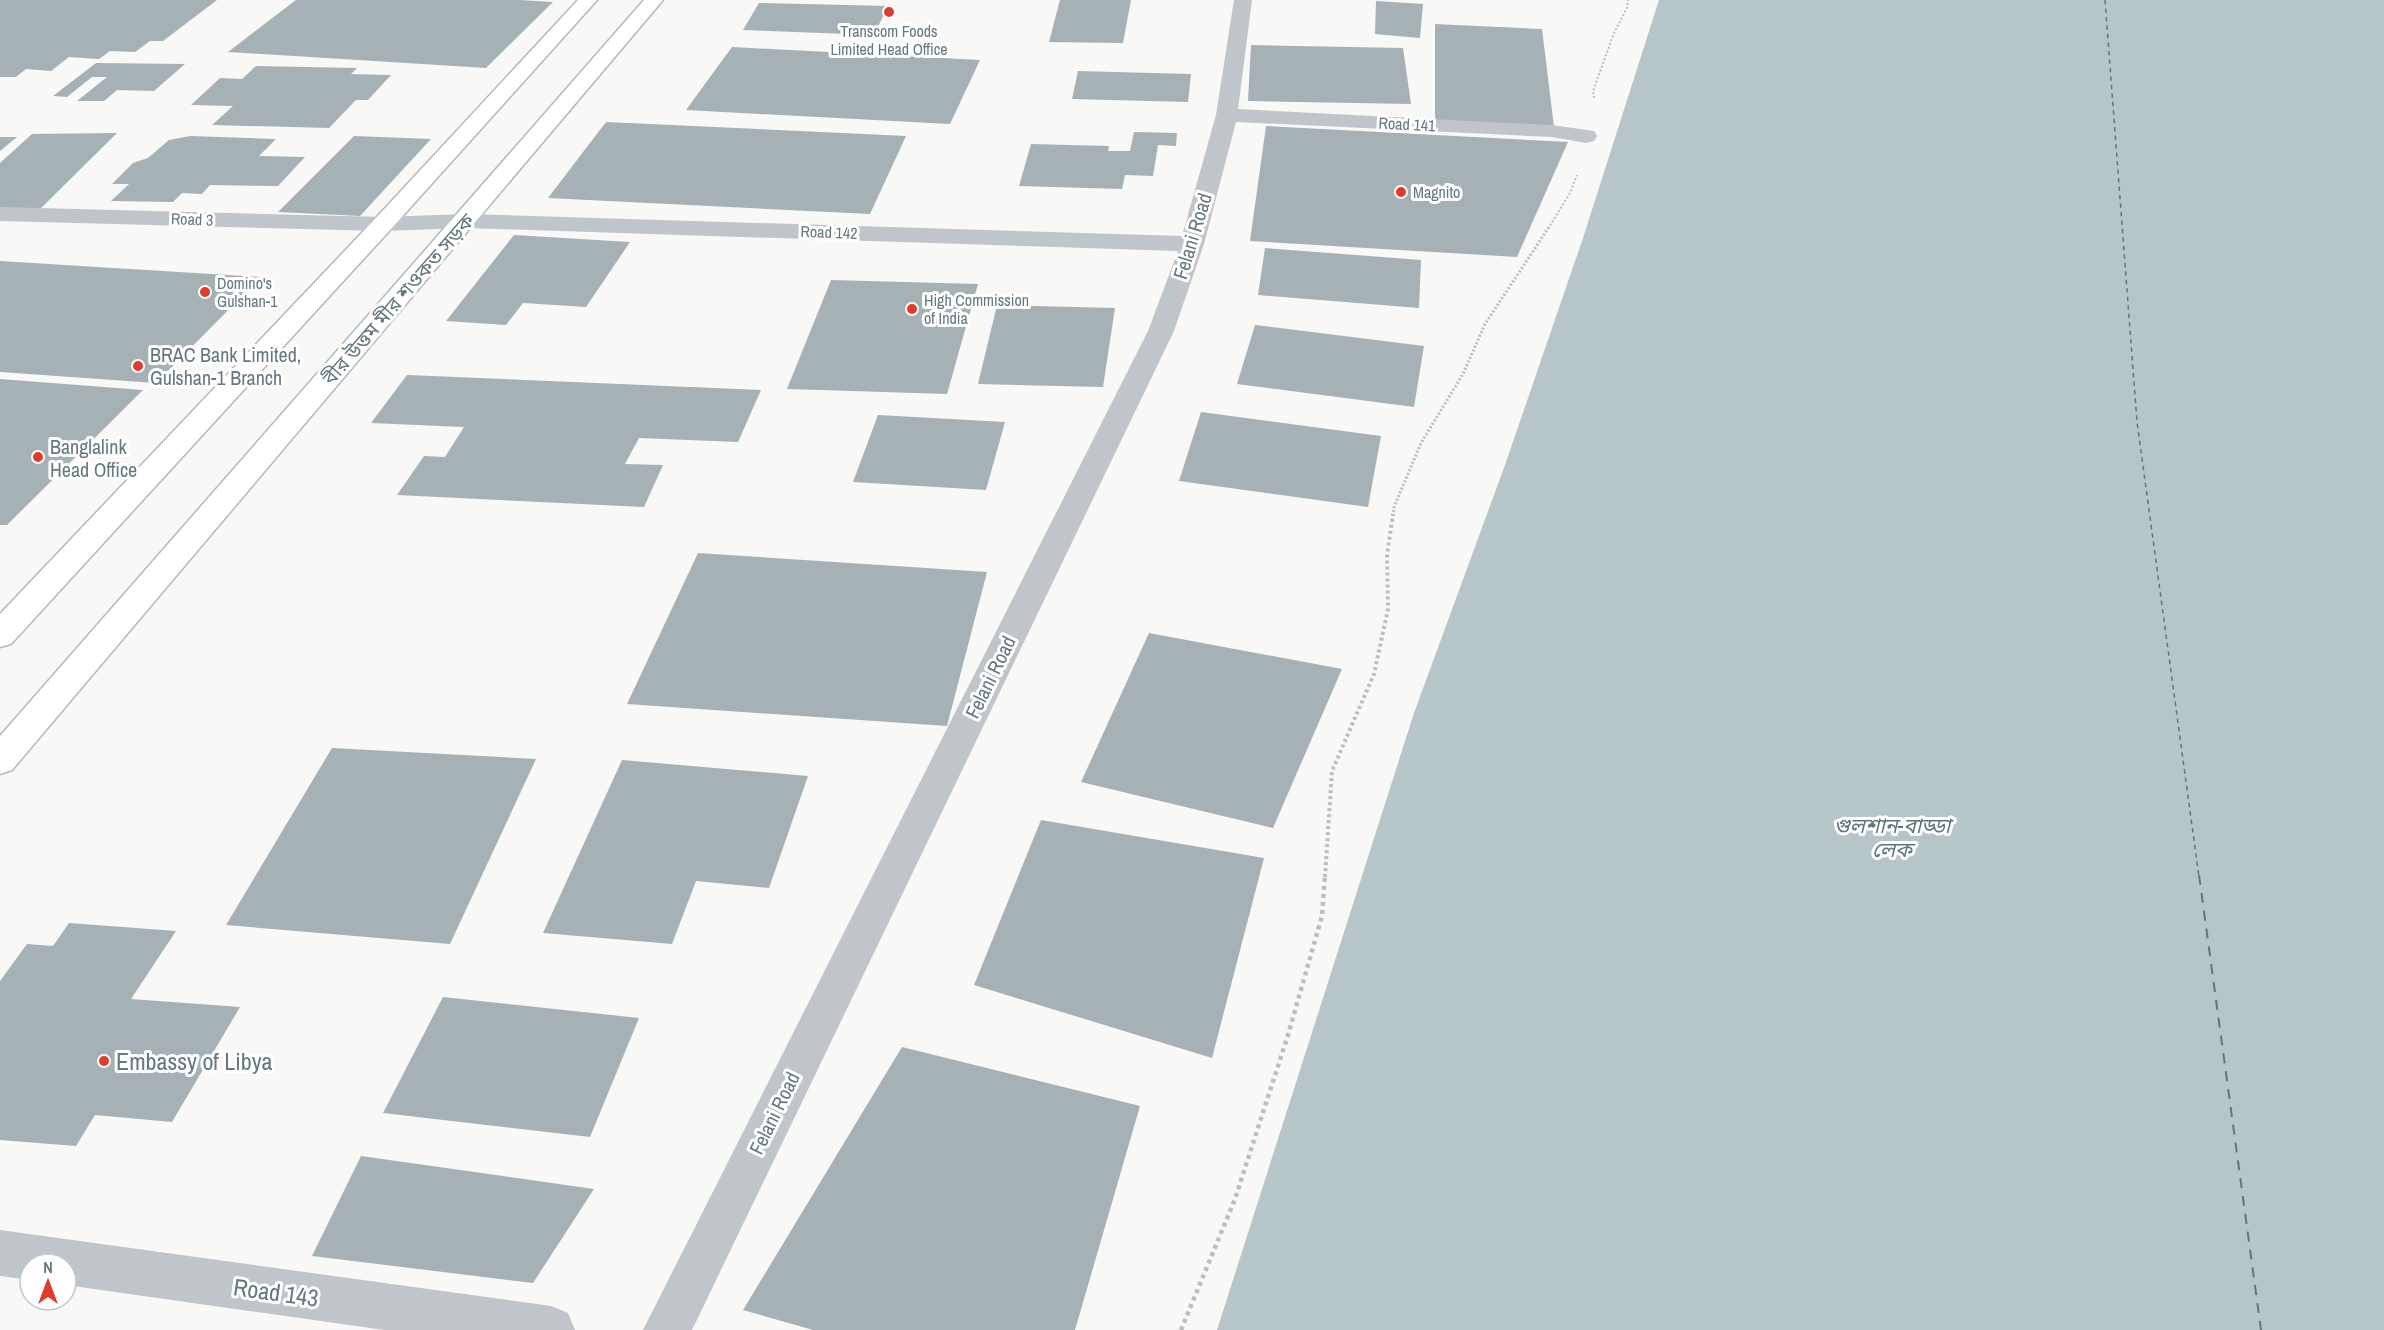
<svg xmlns="http://www.w3.org/2000/svg" width="2384" height="1330" font-family="'Archivo Narrow','Noto Sans Bengali',sans-serif">
	<style>
		.water { fill: #b6c5c7 }
		.lines { fill: none; stroke-linecap: round; stroke-linejoin: round }
		.ferry-far1 { stroke: #5e777b; stroke-width: 1.5; stroke-dasharray: 4.5 4; stroke-linecap: butt }
		.ferry { stroke: #5e777b; stroke-width: 2; stroke-dasharray: 10 8; stroke-linecap: butt }
		.building { fill: #a6b1b5 }
		.secondary-casing { stroke: #b2b9bc; stroke-width: 3 }
		.path-far3 { stroke: #babec0; stroke-width: 2; stroke-dasharray: 2 2; stroke-linecap: butt }
		.path-far2 { stroke: #babec0; stroke-width: 3; stroke-dasharray: 2 2; stroke-linecap: butt }
		.path-far1 { stroke: #babec0; stroke-width: 4; stroke-dasharray: 3 3; stroke-linecap: butt }
		.path { stroke: #babec0; stroke-width: 4.5; stroke-dasharray: 4 4; stroke-linecap: butt }
		.minor { fill: #bfc5c8; fill-rule: evenodd }
		.secondary { fill: #fff; fill-rule: evenodd }
		.poi-dot { fill: #e13b2d; stroke: #fff; stroke-width: 2 }
		.labels { text-anchor: middle; dominant-baseline: central; stroke-width: 6; stroke-linejoin: round; paint-order: stroke }
		.far-poi-label { font-size: 16px; fill: #647880; stroke: #fff; text-anchor: start }
		.far-street-label { font-size: 16px; fill: #647880; stroke: #fff }
		.street-label { font-size: 20px; fill: #647880; stroke: #fff }
		.poi-label { font-size: 20px; fill: #647880; stroke: #fff; text-anchor: start }
		.water-label { font-size: 21px; font-style: italic; fill: #5e777b; stroke: #fff }
		.near-poi-label { font-size: 24px; fill: #647880; stroke: #fff; text-anchor: start }
		.near-street-label { font-size: 24px; fill: #647880; stroke: #fff }
	</style>
	<rect width="100%" height="100%" fill="#f8f8f6"/>
	<path class="water" d="M1659,0H2384V1330H1217L1414,713L1505,465L1583,238Z"/>
	<g class="lines">
		<path class="ferry-far1" d="M2105,0L2137,422L2199,877"/>
		<path class="ferry" d="M2199,875L2261,1330"/>
	</g>
	<g class="building">
		<path d="M0,0H217L163,41H150L135,52L110,51L99,59L69,57L51,71L26,69L16,77H0Z"/>
		<path d="M296,0H520L553,2L486,68L228,52Z"/>
		<path d="M1060,0H1131L1123,43L1049,42Z"/>
		<path d="M1376,1L1423,4L1420,38L1375,34Z"/>
		<path d="M759,3L888,6L874,35L743,30Z"/>
		<path d="M1435,24L1542,29L1554,127L1435,120Z"/>
		<path d="M1251,45L1403,48L1411,104L1248,101Z"/>
		<path d="M732,47L980,60L950,124L686,110Z"/>
		<path d="M96,63L185,64L154,91L117,90L104,101H77L107,77H92L67,97L53,96Z"/>
		<path d="M256,66L357,68L351,74L391,75L368,100H356L329,128L212,125L233,106L191,105L220,78L242,79Z"/>
		<path d="M1078,71L1191,74L1188,102L1072,99Z"/>
		<path d="M606,122L906,136L870,214L548,198Z"/>
		<path d="M1266,126L1568,142L1517,257L1250,241Z"/>
		<path d="M1134,132L1177,133L1176,146L1158,145L1153,176L1125,175L1122,189L1019,186L1031,144L1109,146L1108,151H1130Z"/>
		<path d="M117,133L36,213H0V163L32,134Z"/>
		<path d="M190,136L276,139L259,156L305,157L278,186L210,185L202,194L182,193L173,202L111,201L129,184H112L133,163L148,158L169,140Z"/>
		<path d="M354,136L431,139L360,216L278,212Z"/>
		<path d="M0,137H17L0,151Z"/>
		<path d="M514,235L630,242L586,307L523,303L506,325L446,321Z"/>
		<path d="M1265,248L1421,260L1419,308L1258,295Z"/>
		<path d="M0,261L261,277L156,383L0,372Z"/>
		<path d="M831,280L978,284L947,394L787,389Z"/>
		<path d="M997,305L1115,308L1103,387L978,384Z"/>
		<path d="M1255,325L1424,346L1414,407L1237,384Z"/>
		<path d="M407,375L761,390L738,442L639,438L625,464L663,465L644,507L397,495L424,456L445,457L464,427L371,423Z"/>
		<path d="M0,379L143,390L7,525H0Z"/>
		<path d="M1201,412L1381,436L1368,507L1179,481Z"/>
		<path d="M878,415L1005,422L986,490L853,482Z"/>
		<path d="M698,553L987,572L947,726L627,704Z"/>
		<path d="M1149,633L1342,669L1273,828L1081,782Z"/>
		<path d="M332,748L536,759L450,944L226,925Z"/>
		<path d="M622,760L808,776L769,888L696,881L672,944L543,933Z"/>
		<path d="M1041,820L1264,858L1212,1058L974,985Z"/>
		<path d="M69,923L176,931L131,999L240,1007L172,1122L95,1115L76,1146L0,1140V981L27,944L53,946Z"/>
		<path d="M443,997L639,1018L590,1137L383,1113Z"/>
		<path d="M902,1047L1140,1106L1075,1330H813L743,1310Z"/>
		<path d="M361,1156L594,1189L533,1283L312,1256Z"/>
	</g>
	<g class="lines">
		<g class="secondary-casing">
			<g id="secondary">
				<path d="M578,0H597L391,229L11,644L0,647V614L375,219Z"/>
				<path d="M644,0H663L12,770L0,774V736Z"/>
			</g>
		</g>
		<g class="path-far3">
			<path d="M1594,98L1593,91L1614,33L1627,8L1628,0"/>
			<path d="M1548,229L1570,193L1577,175"/>
		</g>
		<path class="path-far2" d="M1393,516L1394,507L1421,443L1463,374L1485,324L1549,227"/>
		<path class="path-far1" d="M1325,877L1332,771L1374,674L1388,609L1387,555L1393,514"/>
		<path class="path" d="M1181,1330L1235,1199L1288,1035L1322,916L1325,875"/>
		<g class="minor">
			<path d="M1234,0H1252L1238,109L1552,125L1594,131L1597,136L1594,141L1586,143L1552,137L1236,122L1204,244L1174,331L692,1330H643L1148,331L1178,251L466,228L383,231L0,221V207L383,217L466,214L1182,236L1216,115Z"/>
			<path d="M0,1230L551,1306L568,1313L575,1330H384L66,1285V1264H30V1280L0,1276Z"/>
		</g>
		<use href="#secondary" class="secondary"/>
	</g>
	<g class="poi-dot">
		<circle cx="889" cy="12" r="6"/>
		<circle cx="1401" cy="192" r="6"/>
		<circle cx="205" cy="292" r="6"/>
		<circle cx="912" cy="309" r="6"/>
		<circle cx="138" cy="366" r="6"/>
		<circle cx="38" cy="457" r="6"/>
		<circle cx="104" cy="1061" r="6"/>
	</g>
	<g class="labels">
		<g class="far-poi-label">
			<text x="889" y="31" text-anchor="middle">Transcom Foods<tspan x="889" dy="18">Limited Head Office</tspan></text>
			<text x="1413" y="192">Magnito</text>
			<text x="217" y="283">Domino's<tspan x="217" dy="18">Gulshan-1</tspan></text>
			<text x="924" y="300">High Commission<tspan x="924" dy="18">of India</tspan></text>
		</g>
		<g class="far-street-label">
			<text transform="translate(1407 124) rotate(3)">Road 141</text>
			<text transform="translate(192 219) rotate(2)">Road 3</text>
			<text transform="translate(829 232) rotate(2)">Road 142</text>
		</g>
		<g class="street-label">
			<text transform="translate(1192 236) rotate(-73)">Felani Road</text>
			<text transform="translate(398 299) rotate(-49)">বীর উত্তম মীর শওকত সড়ক</text>
			<text transform="translate(990 677) rotate(-64)">Felani Road</text>
			<text transform="translate(774 1113) rotate(-64)">Felani Road</text>
		</g>
		<g class="poi-label">
			<text x="150" y="354">BRAC Bank Limited,<tspan x="150" dy="23">Gulshan-1 Branch</tspan></text>
			<text x="50" y="446">Banglalink<tspan x="50" dy="23">Head Office</tspan></text>
		</g>
		<g class="water-label">
			<text x="1892" y="825">গুলশান-বাড্ডা<tspan x="1892" dy="24">লেক</tspan></text>
		</g>
		<g class="near-poi-label">
			<text x="116" y="1061">Embassy of Libya</text>
		</g>
		<g class="near-street-label">
			<text transform="translate(276 1292) rotate(8)">Road 143</text>
		</g>
	</g>
	<g transform="translate(48 1282)"><circle r="28" fill="#ffffff" stroke="#c1c9cc" stroke-width="1.5"/>
	<path d="M0-4.5L10 22L0 15L-10 22Z" fill="#e13b2d"/>
	<text y="-9" font-size="16" font-weight="bold" text-anchor="middle" fill="#647880">N</text>
	</g>
</svg>
